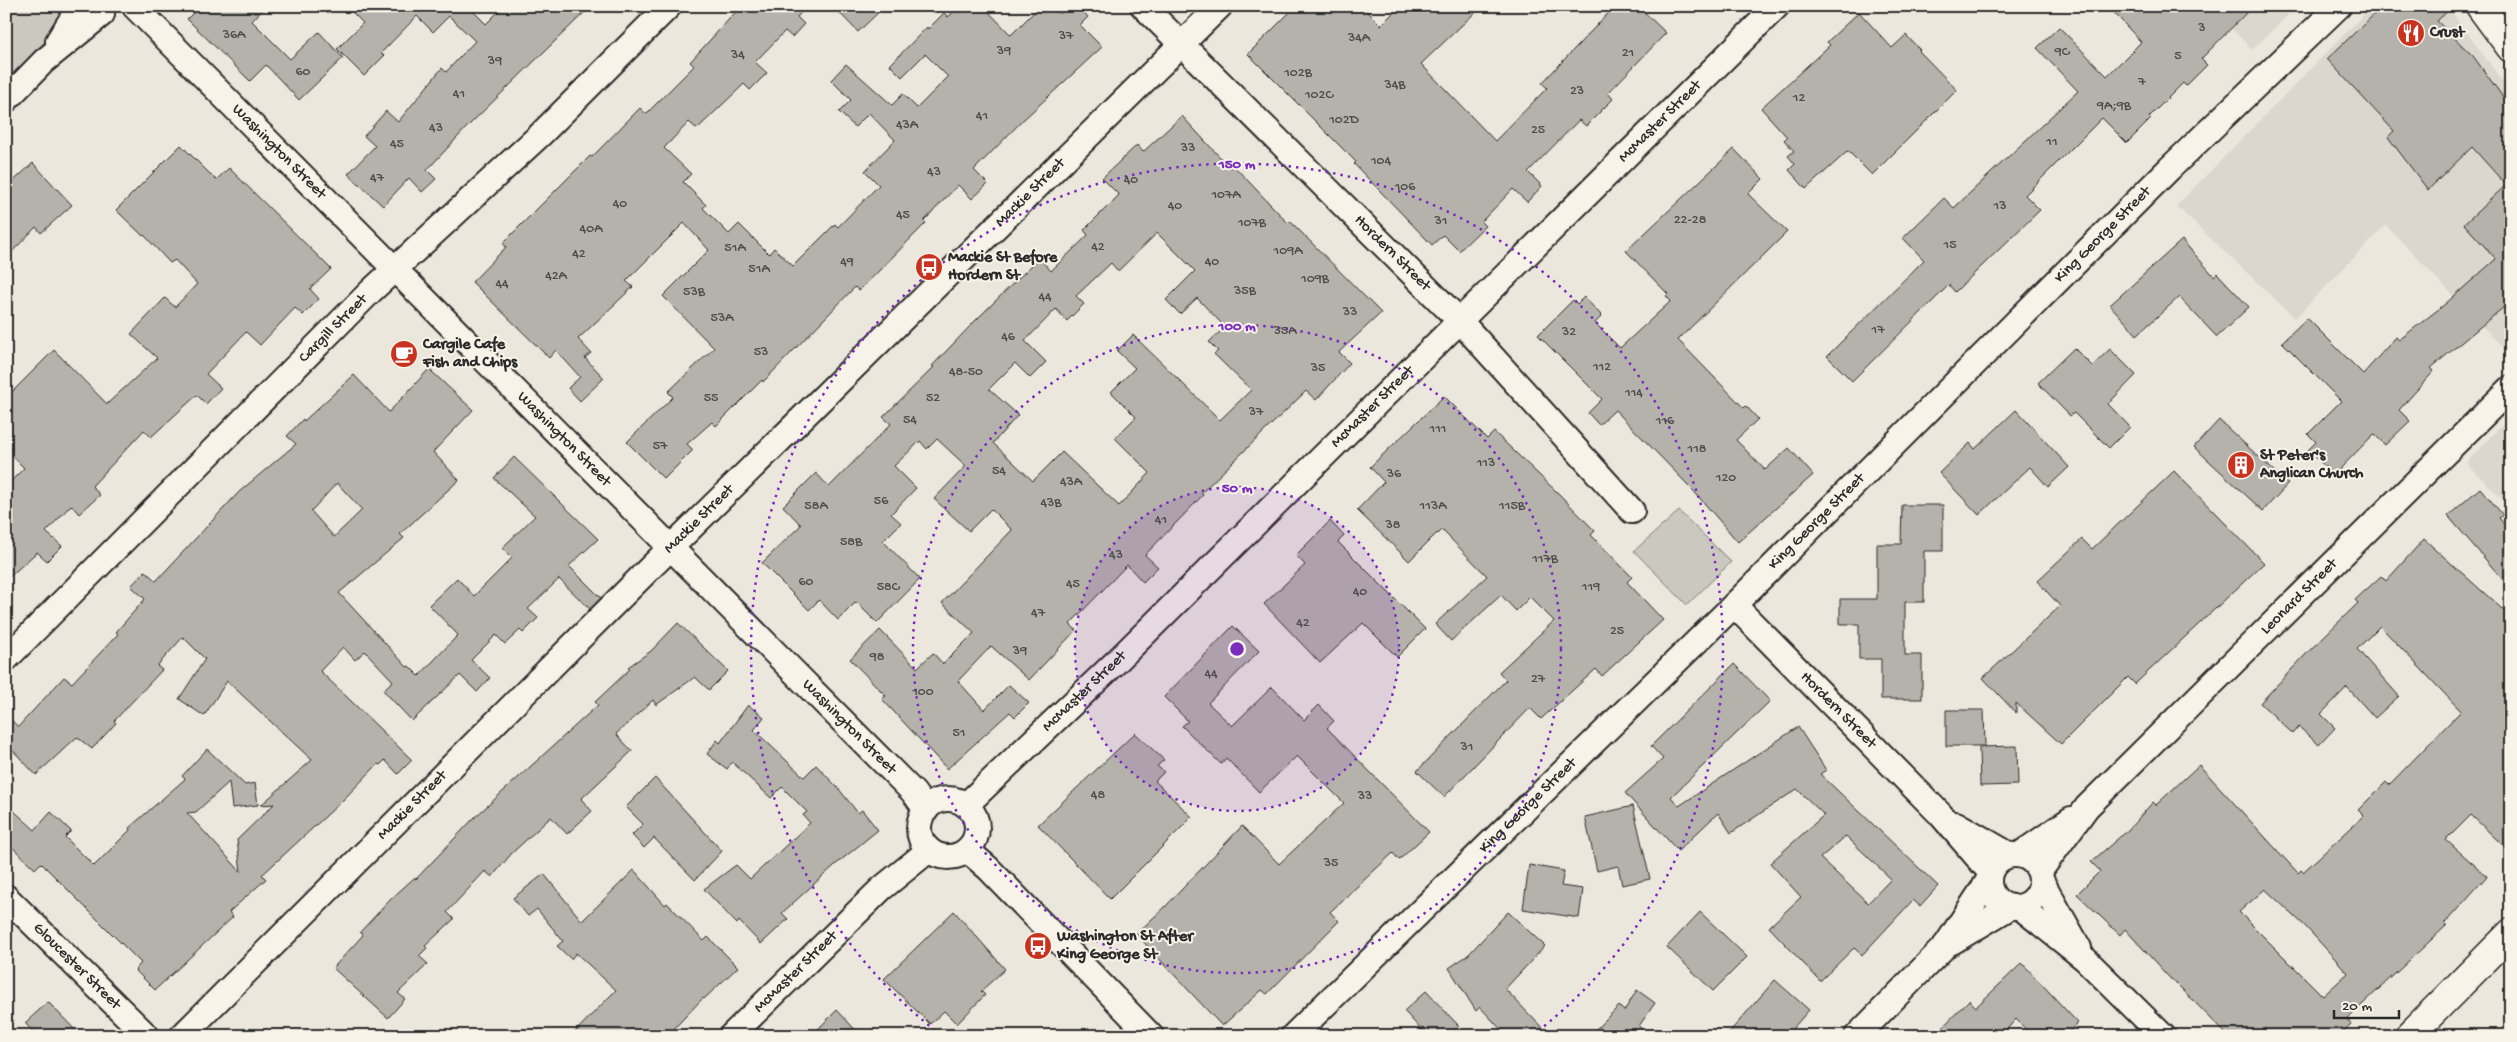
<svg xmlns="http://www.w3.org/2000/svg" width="2517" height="1042" font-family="'Gochi Hand',sans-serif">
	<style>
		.built { fill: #dbd7ce }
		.green { fill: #cbc8bf; stroke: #7b7a75 }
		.building { fill: #b5b2ab; stroke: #2b2b2b; fill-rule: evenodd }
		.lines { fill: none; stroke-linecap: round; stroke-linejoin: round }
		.minor-casing { stroke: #2b2b2b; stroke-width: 28 }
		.secondary-casing { stroke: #2b2b2b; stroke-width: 31 }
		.minor { stroke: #f7f3e8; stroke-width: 24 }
		.secondary { stroke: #f7f3e8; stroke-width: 28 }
		.ring { fill: none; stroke: #7b2cbf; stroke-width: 2.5; stroke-dasharray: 2.5 5 }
		.labels { text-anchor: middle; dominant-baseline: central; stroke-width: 4; stroke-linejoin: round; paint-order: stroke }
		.number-label { font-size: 14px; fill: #4e4d4b }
		.poi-label { font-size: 16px; font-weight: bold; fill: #2b2b2b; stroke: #f7f3e8; text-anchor: start }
		.street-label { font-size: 16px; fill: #2b2b2b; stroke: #f7f3e8 }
		.centre { fill: #7b2cbf; stroke: #f7f3e8; stroke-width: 2.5 }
		.ring-label { font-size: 15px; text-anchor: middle; font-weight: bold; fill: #7b2cbf; stroke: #f7f3e8; stroke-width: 4; stroke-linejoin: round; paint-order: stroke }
	</style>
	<rect width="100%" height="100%" fill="#ebe7dd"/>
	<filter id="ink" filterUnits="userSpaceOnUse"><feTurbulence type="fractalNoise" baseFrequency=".02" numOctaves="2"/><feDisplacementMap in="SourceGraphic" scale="10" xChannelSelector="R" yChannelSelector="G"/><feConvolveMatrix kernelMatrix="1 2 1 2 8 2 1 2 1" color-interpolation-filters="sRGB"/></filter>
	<g filter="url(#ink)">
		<g class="built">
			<path d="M2210,6H2297L2252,50Z"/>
			<path d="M2372,6H2447L2511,92V350L2508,353L2386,225L2295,318L2176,206Z"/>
			<path d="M2511,415V508L2466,463Z"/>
		</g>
		<g class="green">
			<path d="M6,6H75L6,87Z"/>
			<path d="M1679,511L1731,562L1687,605L1634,551Z"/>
		</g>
		<g class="building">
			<path d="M200,6H266L252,21L290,59L319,32L343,58L299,100L266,65L250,81L187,19Z"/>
			<path d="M346,6H468L486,24L504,6H591L468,126L427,170L436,179L422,192L409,178L383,206L348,174L375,146L364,136L386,111L398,122L442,68L446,72L475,41L449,16L433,32L417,16L381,53L384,56L364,76L337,49L363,23Z"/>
			<path d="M741,6H807L797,17L804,24L792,37L785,31L755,62L767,73L750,90L744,84L697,129L689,122L664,148L691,174L683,182L706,205L703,208L729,234L739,224L769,254L774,248L793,266L835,224L838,227L879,185L865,171L895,140L869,113L855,127L839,112L851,100L831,80L846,64L892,105L903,94L917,108L948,77L925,54L902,77L890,65L927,27L928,29L944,13L948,17L960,6H983L1011,35L1040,6H1051L1059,14L1068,6H1078L1088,17L1080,25L1102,47L1023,120L974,170L988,184L972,199L958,185L924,221L926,223L859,291L855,287L763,382L762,380L716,426L712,422L687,444L693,450L664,479L627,442L673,397L668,392L714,348L663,296L709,250L684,223L626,281L633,287L578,339L591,353L585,358L604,378L580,401L568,388L580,377L556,350L549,358L472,282L506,247L503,243L590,156L592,157L640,108L646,114L694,66L690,62Z"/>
			<path d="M833,6H885L858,32Z"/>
			<path d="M1296,6H1362L1381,25L1400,6H1482L1421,64L1495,141L1547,88L1542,83L1615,6H1638L1666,33L1608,93L1613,99L1586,126L1579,120L1528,172L1542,186L1527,202L1513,189L1481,222L1485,226L1459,251L1443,235L1432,245L1354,164L1356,162L1248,54Z"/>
			<path d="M2108,6H2253L2201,59L2207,65L2186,86L2183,83L2149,117L2151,119L2127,143L2102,118L2025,195L2040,210L1955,292L1949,285L1852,381L1827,356L1924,260L1903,238L1944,198L1954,208L2078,91L2037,48L2059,27L2107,76L2141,42Z"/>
			<path d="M2383,6H2453L2437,21L2473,56L2511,108V301L2431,368L2434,371L2399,410L2410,421L2385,445L2374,434L2334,475L2308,450L2316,442L2308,434L2341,401L2282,342L2307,318L2363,374L2396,337L2399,340L2444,305L2496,259L2464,224L2506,185L2472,147L2428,190L2388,137L2394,131L2327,59Z"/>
			<path d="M1859,12L1892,48L1906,35L1920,50L1919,51L1957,90L1872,175L1848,151L1806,189L1789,170L1795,164L1788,156L1794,151L1784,140L1787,137L1761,108L1830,45L1827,42Z"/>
			<path d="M1182,116L1230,168L1233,165L1288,223L1290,221L1381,313L1339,352L1350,363L1316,400L1306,391L1201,493L1203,495L1145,555L1158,567L1143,582L1127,565L1070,624L1076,630L1029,680L991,646L958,681L984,710L1009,685L1029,703L1015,717L1010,712L947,769L882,699L886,696L850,659L880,630L917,668L933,653L943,664L974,633L942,603L1012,530L991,509L969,531L934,499L966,466L937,439L927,449L920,441L894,466L916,488L891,514L901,523L883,541L920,579L877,623L856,602L838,620L819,600L809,610L762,563L801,525L783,506L816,473L829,487L891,424L883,417L934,367L932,366L974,322L1039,258L1051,271L1088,235L1084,230L1119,195L1102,178L1137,145L1143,152ZM1157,233L1195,271L1166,300L1180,314L1197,298L1225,327L1209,342L1218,351L1214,354L1251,390L1220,420L1133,335L1117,351L1135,368L1111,392L1136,417L1115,438L1150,473L1119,506L1062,452L1033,481L993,443L1018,415L989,389L1015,363L1030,378L1046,362L1025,341L1056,309L1067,321L1084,304L1076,296L1111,263L1118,271Z"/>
			<path d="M181,145L216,180L229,168L331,269L310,289L319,299L303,315L295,308L260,345L246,332L206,374L221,388L206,404L197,395L151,437L144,430L92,486L100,495L79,514L71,505L46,532L62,546L47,561L37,552L6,580V486L24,468L6,449V398L54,350L107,404L157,358L131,334L165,298L175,307L197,284L175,260L170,263L144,235L143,236L116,210Z"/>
			<path d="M1734,149L1763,179L1748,194L1787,232L1678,340L1744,408L1746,406L1758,419L1736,440L1765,470L1789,448L1813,475L1738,542L1691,488L1615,410L1599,425L1588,413L1602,399L1538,335L1573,300L1577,304L1584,297L1602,316L1595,323L1620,348L1671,301L1666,296L1668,294L1626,251Z"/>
			<path d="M33,163L72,205L41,233L36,227L6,258V188Z"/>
			<path d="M2182,240L2214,276L2217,273L2249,307L2217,337L2179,297L2137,335L2110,305Z"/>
			<path d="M2074,348L2092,366L2110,349L2136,375L2108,404L2130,427L2109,448L2074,413L2070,416L2038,383Z"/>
			<path d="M429,369L473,410L433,452L459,480L400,534L404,538L339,593L407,667L409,666L419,676L458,635L429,605L457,578L474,596L512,558L502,548L535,516L494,478L514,457L598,539L569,566L601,598L590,609L559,579L528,609L538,618L523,633L520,630L505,644L496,635L471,660L490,678L477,692L460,675L412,721L383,690L393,681L365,651L355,660L343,647L320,671L412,760L398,774L385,760L380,765L378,764L341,802L262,875L266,879L229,912L233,917L155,990L135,970L141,963L41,863L35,869L6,841V819L14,811L35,830L51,812L71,831L65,837L94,866L130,830L129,828L185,779L182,776L207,749L245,785L255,783L258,805L232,808L229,782L196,812L187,813L241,872L237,840L274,804L261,805L312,760L227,681L204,716L179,699L205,659L183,637L157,666L162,670L114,721L116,723L92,749L77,737L36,775L6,743V714L18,727L64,677L72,683L118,634L116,632L145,599L131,586L145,571L156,581L239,492L296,444L287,436L303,419L304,421L354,375L389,412ZM337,483L362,510L334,537L311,511Z"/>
			<path d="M1444,396L1487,439L1494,432L1560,495L1595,531L1591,535L1632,577L1627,582L1663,620L1602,676L1596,669L1541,719L1530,708L1444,797L1417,771L1506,680L1499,672L1554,621L1530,597L1516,611L1501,595L1451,641L1435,624L1487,576L1442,530L1438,534L1437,533L1409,561L1357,510L1384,482L1370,467Z"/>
			<path d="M2016,410L2069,467L2048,487L2030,467L1979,515L1939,473L1970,443L1975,449Z"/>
			<path d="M2219,420L2288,484L2263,511L2194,447Z"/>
			<path d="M2174,471L2264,563L2135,684L2128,677L2061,744L2016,703V713L1983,678L2060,606L2037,581L2082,539L2092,549Z"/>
			<path d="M2480,488L2503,515L2499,518L2511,532V589L2448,516Z"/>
			<path d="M1902,505H1943V551H1924V602H1905V655H1922V699H1881V659H1859V624H1840V599H1877V544H1901Z"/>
			<path d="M1330,521L1344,536L1338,542L1425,629L1397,657L1363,623L1320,663L1264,604L1305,565L1296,555Z"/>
			<path d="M2424,539L2511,617V853L2471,815L2446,840L2487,876L2445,923L2447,925L2347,1019L2351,1024L2339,1036H2228L2177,984L2176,985L2125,929L2120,935L2077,894L2100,871L2091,862L2129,829L2153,802L2156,805L2199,765L2298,873L2301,870L2303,872L2364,816L2358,810L2386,782L2389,785L2461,711L2380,626L2357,649L2399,696L2375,718L2347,687L2321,714L2335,728L2319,745L2299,727L2293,734L2260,703L2308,652L2358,603L2355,600L2381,576L2386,581ZM2265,889L2305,926L2348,973L2323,996L2239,912Z"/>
			<path d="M678,623L728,671L709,690L695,677L656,705L653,700L616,734L632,751L581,799L592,811L567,834L551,817L512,853L492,877L485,871L447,912L454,919L425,946L427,948L419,956L428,964L398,993L405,999L388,1018L333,968L363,935L360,932L392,898L414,878L416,879L474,818L598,705L595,702L630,669L628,667L651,651Z"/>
			<path d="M1233,626L1259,651L1208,703L1232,726L1272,687L1304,720L1319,705L1334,721L1327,728L1429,832L1399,860L1393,853L1330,912L1339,921L1267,994L1262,990L1222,1026L1136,934L1165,907L1242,826L1279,864L1344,803L1297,756L1259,792L1226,758L1221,764L1182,726L1188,721L1164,697Z"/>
			<path d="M1734,664L1770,701L1671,797L1679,806L1798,727L1826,770L1820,774L1938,886L1920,906L1913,900L1862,955L1854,948L1820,981L1769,927L1801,897L1770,863L1824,815L1797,789L1731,833L1718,813L1678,851L1625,793L1663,759L1651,746ZM1846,836L1891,879L1868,903L1820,858Z"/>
			<path d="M748,705L764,717L754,730L804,777L816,765L838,788L858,813L862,810L878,830L835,865L782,913L788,919L761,944L739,921L737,924L704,889L736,865L750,879L810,823L803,815L807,812L782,787L771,798L732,762L727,769L707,754L717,740L720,743Z"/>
			<path d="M1946,710H1984L1985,746H1946Z"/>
			<path d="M1135,733L1164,760L1157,766L1164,772L1155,781L1192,817L1110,899L1038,825Z"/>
			<path d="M2017,746L2018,785L1980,786L1979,747Z"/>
			<path d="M655,778L722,851L695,880L654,838L644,848L632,835L643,824L626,807Z"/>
			<path d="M1633,806L1650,879L1622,885L1618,866L1597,871L1585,817Z"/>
			<path d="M1529,865L1564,871L1561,886L1583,889L1579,918L1523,909Z"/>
			<path d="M634,870L665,905L667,903L704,941L708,937L738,967L704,999L703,998L667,1036H571L616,990L576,953L571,959L557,946L563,941L537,909L528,916L513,898L544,874L582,921Z"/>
			<path d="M954,911L1005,969L981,991L985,995L957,1024L944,1011L930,1024L884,979Z"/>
			<path d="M1508,912L1545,946L1505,989L1550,1036H1507L1480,1007L1476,1011L1449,968L1468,955Z"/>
			<path d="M1700,912L1747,957L1713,991L1667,947Z"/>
			<path d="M2022,963L2078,1023L2064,1036H2032L2016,1019L2001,1036H1934L1969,1000L1976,1007Z"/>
			<path d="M1775,980L1809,1010L1786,1036H1726Z"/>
			<path d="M1637,990L1655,1003L1639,1026L1648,1036H1589L1619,1006L1624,1011Z"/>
			<path d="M1426,991L1459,1026L1448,1036H1427L1404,1011Z"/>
			<path d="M48,1002L81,1036H37L25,1023Z"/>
			<path d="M837,1010L861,1036H811Z"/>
		</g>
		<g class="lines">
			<g class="minor-casing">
				<g id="minor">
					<path id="s1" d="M1143,6L1459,320L1632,511"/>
					<path id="s2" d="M135,7L914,793L926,810"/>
					<path d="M58,41L80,6"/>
					<path d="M6,100L44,61L102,14"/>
					<path id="s3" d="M1734,605L1941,815L1990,872"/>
					<path id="s4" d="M6,659L371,291L540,135L669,6"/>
					<circle cx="948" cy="828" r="29"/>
					<path id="s5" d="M966,805L1115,663L1777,6"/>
					<path d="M1956,824L2010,855"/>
					<path d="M967,850L988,868L1151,1036"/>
					<circle cx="2015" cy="881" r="26"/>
					<path d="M2019,855L2071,819"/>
					<path id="s6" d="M2040,871L2087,807L2511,388"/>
					<path d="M2041,880L2079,948"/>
					<path id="s7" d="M6,897L147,1036"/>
					<path d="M2020,907L2085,959L2163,1036"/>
					<path d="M1952,942L2010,907"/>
					<path id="s8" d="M182,1036L649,569L1220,6"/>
					<path id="s9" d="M731,1036L881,889L929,850"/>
					<path id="s10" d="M1293,1036L1734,605L2169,169L2339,6"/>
					<path d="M1857,1036L1946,945L1988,881"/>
				</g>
			</g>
			<g class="secondary-casing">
				<g id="secondary">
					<path d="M2480,6L2511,48"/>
					<path d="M2409,1036L2511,933"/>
				</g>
			</g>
			<use href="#minor" class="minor"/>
			<use href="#secondary" class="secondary"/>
		</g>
	</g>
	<circle cx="1237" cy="649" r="162" fill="#7b2cbf" fill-opacity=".12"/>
	<g class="ring">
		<circle cx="1237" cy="649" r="162"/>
		<circle cx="1237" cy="649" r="324"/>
		<path d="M941 1035A486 486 0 1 1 1533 1035"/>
	</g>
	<defs>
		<g id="restaurant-disc" transform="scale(1.4375)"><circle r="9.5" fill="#c8321e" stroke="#f7f3e8"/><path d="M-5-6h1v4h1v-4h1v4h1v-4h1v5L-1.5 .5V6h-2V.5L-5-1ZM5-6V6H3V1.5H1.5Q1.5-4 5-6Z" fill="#fff"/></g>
		<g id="bus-disc" transform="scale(1.4375)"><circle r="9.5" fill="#c8321e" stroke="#f7f3e8"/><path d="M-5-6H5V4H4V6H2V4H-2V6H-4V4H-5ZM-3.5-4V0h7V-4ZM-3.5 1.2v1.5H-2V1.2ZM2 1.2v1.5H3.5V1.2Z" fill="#fff"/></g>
		<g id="cafe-disc" transform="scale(1.4375)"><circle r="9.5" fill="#c8321e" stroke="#f7f3e8"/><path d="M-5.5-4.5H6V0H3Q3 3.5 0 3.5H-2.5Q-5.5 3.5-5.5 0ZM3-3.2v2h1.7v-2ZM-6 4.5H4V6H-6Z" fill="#fff"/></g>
		<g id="building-disc" transform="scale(1.4375)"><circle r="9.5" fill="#c8321e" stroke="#f7f3e8"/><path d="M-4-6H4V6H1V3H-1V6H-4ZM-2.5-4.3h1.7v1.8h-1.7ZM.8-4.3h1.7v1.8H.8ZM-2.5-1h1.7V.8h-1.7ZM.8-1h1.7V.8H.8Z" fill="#fff"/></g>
	</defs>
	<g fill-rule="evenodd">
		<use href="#restaurant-disc" x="2411" y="33"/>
		<use href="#bus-disc" x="929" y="267"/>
		<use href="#cafe-disc" x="404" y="354"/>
		<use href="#building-disc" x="2241" y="465"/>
		<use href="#bus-disc" x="1038" y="946"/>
	</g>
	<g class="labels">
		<g class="number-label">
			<text x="2202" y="28">3</text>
			<text x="234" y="35">36A</text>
			<text x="1066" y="36">37</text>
			<text x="1359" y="38">34A</text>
			<text x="1004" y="51">39</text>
			<text x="2062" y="52">9C</text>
			<text x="1628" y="53">21</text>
			<text x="738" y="55">34</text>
			<text x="2178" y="56">5</text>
			<text x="495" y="61">39</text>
			<text x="303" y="72">60</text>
			<text x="1298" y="73">102B</text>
			<text x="2142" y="82">7</text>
			<text x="1395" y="85">34B</text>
			<text x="1577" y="91">23</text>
			<text x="459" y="94">41</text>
			<text x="1319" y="95">102C</text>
			<text x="1799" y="98">12</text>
			<text x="2114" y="106">9A;9B</text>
			<text x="982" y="116">41</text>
			<text x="1344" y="120">102D</text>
			<text x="907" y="125">43A</text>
			<text x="436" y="128">43</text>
			<text x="1538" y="130">25</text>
			<text x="2052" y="142">11</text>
			<text x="397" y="144">45</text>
			<text x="1188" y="148">33</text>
			<text x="1381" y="161">104</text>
			<text x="934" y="172">43</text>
			<text x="377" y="178">47</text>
			<text x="1131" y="180">40</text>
			<text x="1405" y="187">106</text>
			<text x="1226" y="195">107A</text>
			<text x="620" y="204">40</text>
			<text x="1175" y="206">40</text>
			<text x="2000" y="206">13</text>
			<text x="903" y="215">45</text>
			<text x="1690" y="220">22-28</text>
			<text x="1441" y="221">31</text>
			<text x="1252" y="223">107B</text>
			<text x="591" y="229">40A</text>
			<text x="1950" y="245">15</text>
			<text x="1098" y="247">42</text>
			<text x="735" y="248">51A</text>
			<text x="1288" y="251">109A</text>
			<text x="579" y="254">42</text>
			<text x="847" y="262">49</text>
			<text x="1212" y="262">40</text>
			<text x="759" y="269">51A</text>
			<text x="556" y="276">42A</text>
			<text x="1315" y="279">109B</text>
			<text x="502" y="284">44</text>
			<text x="1245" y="291">35B</text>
			<text x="694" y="292">53B</text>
			<text x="1045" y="297">44</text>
			<text x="1350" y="312">33</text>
			<text x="722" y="318">53A</text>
			<text x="1878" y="330">17</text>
			<text x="1285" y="331">35A</text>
			<text x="1569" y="332">32</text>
			<text x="1008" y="337">46</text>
			<text x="761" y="352">53</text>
			<text x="1602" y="367">112</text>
			<text x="1318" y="368">35</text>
			<text x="966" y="372">48-50</text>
			<text x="1634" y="393">114</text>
			<text x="711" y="398">55</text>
			<text x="933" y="398">52</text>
			<text x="1256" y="412">37</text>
			<text x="910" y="420">54</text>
			<text x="1665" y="421">116</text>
			<text x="1438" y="429">111</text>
			<text x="660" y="446">57</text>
			<text x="1697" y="449">118</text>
			<text x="1486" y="463">113</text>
			<text x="999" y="471">54</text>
			<text x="1394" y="474">36</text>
			<text x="1726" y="478">120</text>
			<text x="1071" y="482">43A</text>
			<text x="881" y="501">56</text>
			<text x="1051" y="503">43B</text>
			<text x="816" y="506">58A</text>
			<text x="1433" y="506">113A</text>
			<text x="1512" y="506">115B</text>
			<text x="1161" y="520">41</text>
			<text x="1393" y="525">38</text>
			<text x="851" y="542">58B</text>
			<text x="1116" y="555">43</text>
			<text x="1545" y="559">117B</text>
			<text x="806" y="582">60</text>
			<text x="1073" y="584">45</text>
			<text x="888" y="587">58C</text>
			<text x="1591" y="587">119</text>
			<text x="1360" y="592">40</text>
			<text x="1038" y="613">47</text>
			<text x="1303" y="623">42</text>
			<text x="1617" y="631">25</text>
			<text x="1020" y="651">39</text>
			<text x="877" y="657">98</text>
			<text x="1211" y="674">44</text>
			<text x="1538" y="679">27</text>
			<text x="923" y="692">100</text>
			<text x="959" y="733">51</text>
			<text x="1467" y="747">31</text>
			<text x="1098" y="795">48</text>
			<text x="1365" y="796">33</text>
			<text x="1331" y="863">35</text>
		</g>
		<g class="poi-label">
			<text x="2430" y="33">Crust</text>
			<text x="948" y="258">Mackie St Before<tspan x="948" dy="18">Hordern St</tspan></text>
			<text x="423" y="345">Cargile Cafe<tspan x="423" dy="18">Fish and Chips</tspan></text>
			<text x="2260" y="456">St Peter's<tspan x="2260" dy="18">Anglican Church</tspan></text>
			<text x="1057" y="937">Washington St After<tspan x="1057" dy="18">King George St</tspan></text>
		</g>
		<g class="street-label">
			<text stroke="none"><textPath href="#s5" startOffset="974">McMaster Street</textPath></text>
			<text stroke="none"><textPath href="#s2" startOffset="204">Washington Street</textPath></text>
			<text stroke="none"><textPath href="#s8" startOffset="1196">Mackie Street</textPath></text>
			<text stroke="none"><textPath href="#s10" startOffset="1139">King George Street</textPath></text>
			<text stroke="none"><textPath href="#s1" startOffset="351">Hordern Street</textPath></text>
			<text stroke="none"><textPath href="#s4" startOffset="465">Cargill Street</textPath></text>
			<text stroke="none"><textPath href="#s5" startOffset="569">McMaster Street</textPath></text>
			<text stroke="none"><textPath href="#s2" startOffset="609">Washington Street</textPath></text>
			<text stroke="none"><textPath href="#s8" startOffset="731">Mackie Street</textPath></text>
			<text stroke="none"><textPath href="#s10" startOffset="734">King George Street</textPath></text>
			<text stroke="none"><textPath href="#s6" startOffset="378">Leonard Street</textPath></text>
			<text stroke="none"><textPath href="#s5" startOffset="164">McMaster Street</textPath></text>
			<text stroke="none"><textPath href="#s3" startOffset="148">Hordern Street</textPath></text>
			<text stroke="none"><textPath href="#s2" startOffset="1014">Washington Street</textPath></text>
			<text stroke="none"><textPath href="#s8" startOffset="326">Mackie Street</textPath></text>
			<text stroke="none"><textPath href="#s10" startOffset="329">King George Street</textPath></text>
			<text stroke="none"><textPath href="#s7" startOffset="99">Gloucester Street</textPath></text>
			<text stroke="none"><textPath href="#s9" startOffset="91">McMaster Street</textPath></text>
		</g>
	</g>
	<circle cx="1237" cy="649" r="8" class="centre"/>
	<g class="ring-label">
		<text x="1237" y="168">150 m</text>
		<text x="1237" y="330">100 m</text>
		<text x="1237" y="492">50 m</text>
	</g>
	<rect width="2517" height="1042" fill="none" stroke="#f7f3e8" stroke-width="25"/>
	<rect x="12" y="12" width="2492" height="1017" fill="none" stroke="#2b2b2b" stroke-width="2" filter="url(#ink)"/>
	<path d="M2334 1010v8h65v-8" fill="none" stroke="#2b2b2b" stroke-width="2.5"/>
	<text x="2342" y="1010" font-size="15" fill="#2b2b2b" stroke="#f7f3e8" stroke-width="4" paint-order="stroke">20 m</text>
</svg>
